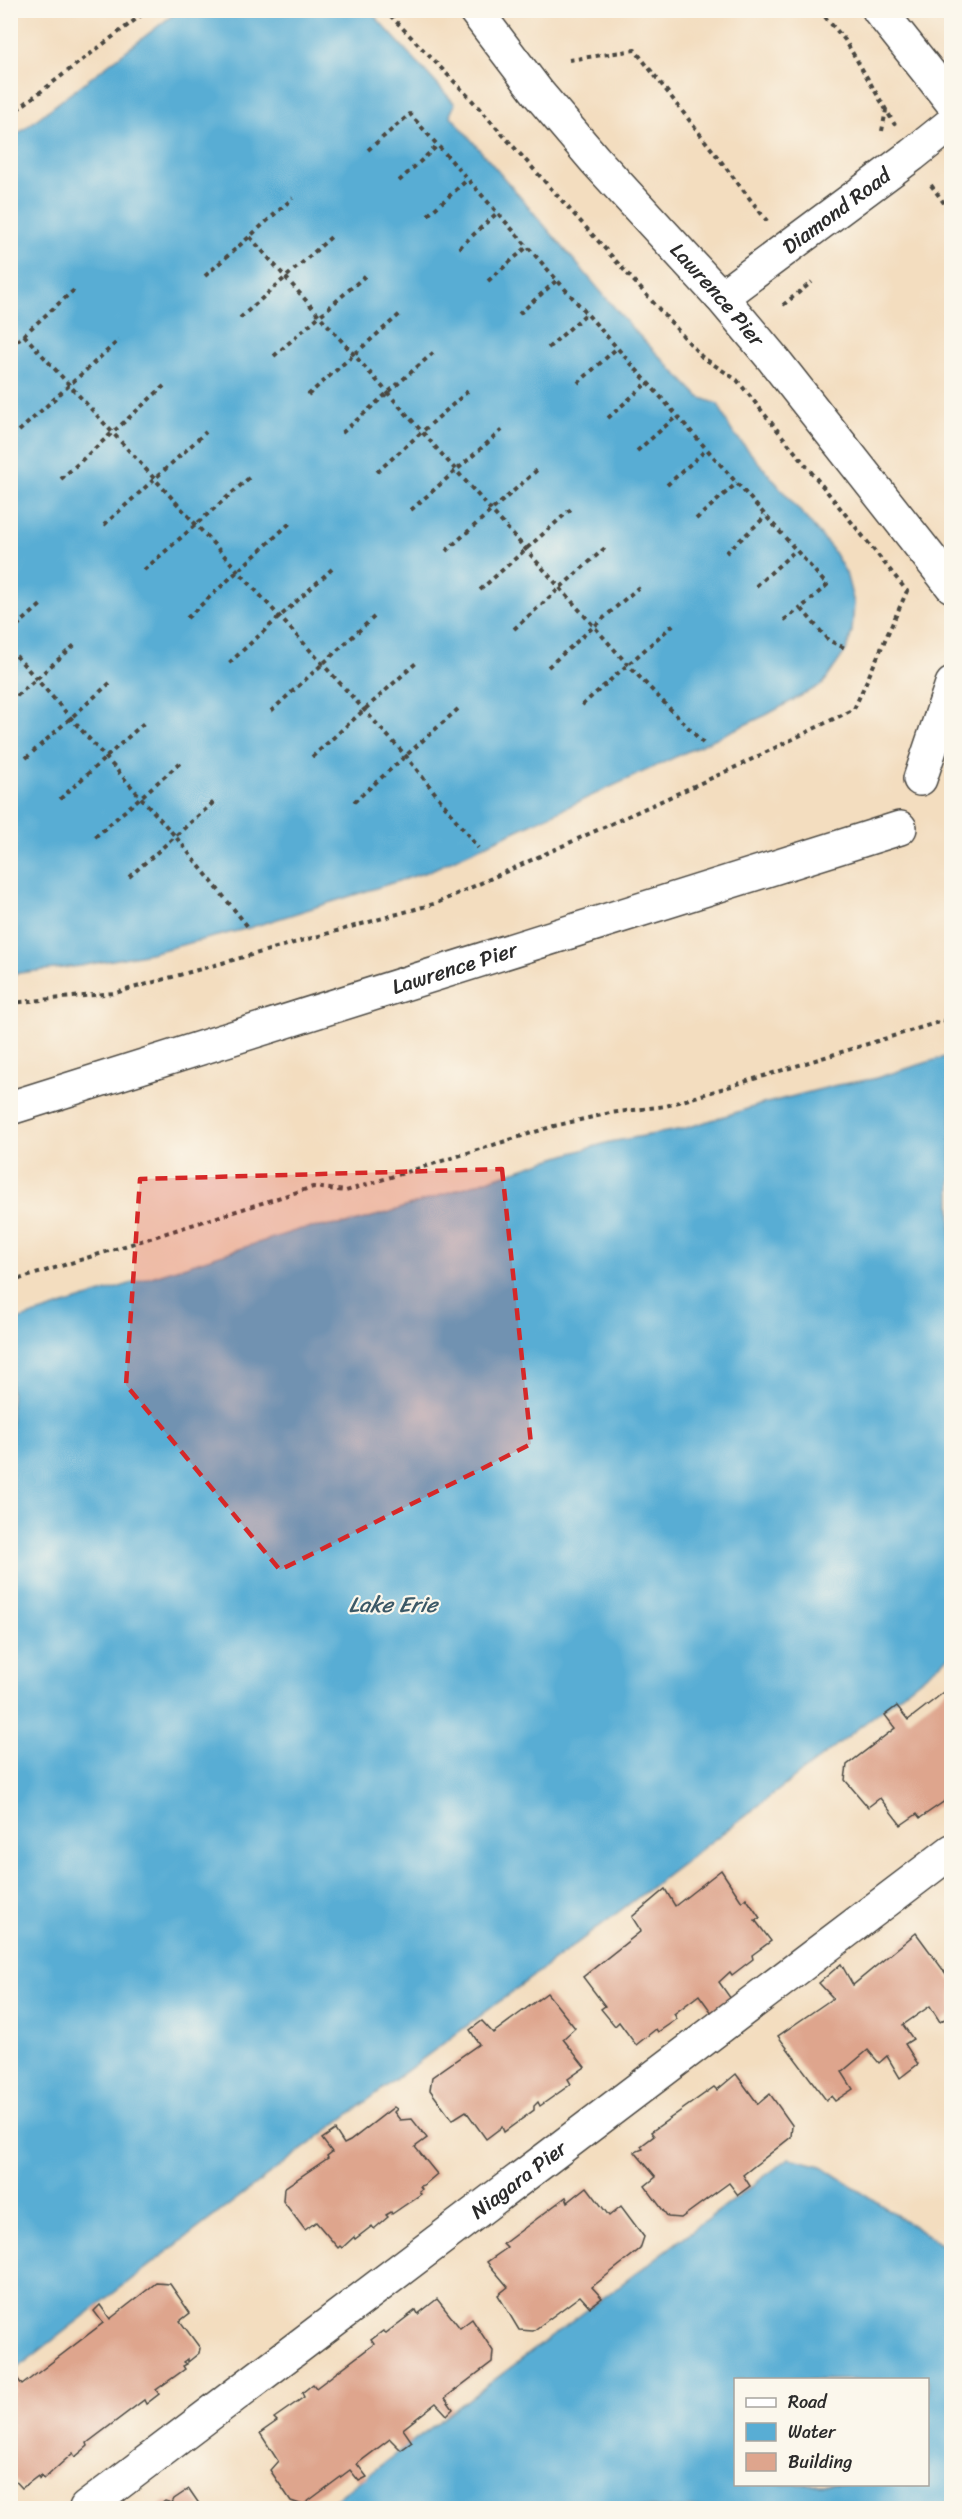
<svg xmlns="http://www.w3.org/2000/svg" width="962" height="2519" font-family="Sriracha,sans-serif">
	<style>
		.water { fill: #58add4; stroke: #426c80; stroke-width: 1.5; fill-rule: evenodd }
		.building { fill: #dea58d }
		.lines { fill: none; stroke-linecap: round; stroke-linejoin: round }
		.street-casing { stroke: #494641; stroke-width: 36 }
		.highway-casing { stroke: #494641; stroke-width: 36 }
		.path { stroke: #494641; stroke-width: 4; stroke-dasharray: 4.5 4.5; stroke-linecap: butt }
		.street { stroke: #fff; stroke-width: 33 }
		.highway { stroke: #fff; stroke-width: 33 }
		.marked { fill: #d62828; fill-opacity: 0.2; stroke: #d62828; stroke-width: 4.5; stroke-dasharray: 12 8; stroke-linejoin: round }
		.labels { text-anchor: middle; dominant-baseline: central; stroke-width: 4.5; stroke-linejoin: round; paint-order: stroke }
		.street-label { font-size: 21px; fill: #2b2b2b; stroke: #fbf7ec }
		.water-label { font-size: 22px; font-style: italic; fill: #3b5866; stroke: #fbf7ec }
	</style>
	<rect width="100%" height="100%" fill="#fbf7ec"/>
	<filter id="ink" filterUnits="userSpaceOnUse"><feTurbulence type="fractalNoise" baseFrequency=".0167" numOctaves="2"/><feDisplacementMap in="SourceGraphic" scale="12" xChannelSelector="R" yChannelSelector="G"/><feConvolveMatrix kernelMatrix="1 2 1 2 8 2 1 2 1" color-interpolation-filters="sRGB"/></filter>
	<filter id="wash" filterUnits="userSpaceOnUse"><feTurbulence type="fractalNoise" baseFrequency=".008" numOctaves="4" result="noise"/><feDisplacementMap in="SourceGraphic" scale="24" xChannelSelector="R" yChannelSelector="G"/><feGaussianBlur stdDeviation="1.35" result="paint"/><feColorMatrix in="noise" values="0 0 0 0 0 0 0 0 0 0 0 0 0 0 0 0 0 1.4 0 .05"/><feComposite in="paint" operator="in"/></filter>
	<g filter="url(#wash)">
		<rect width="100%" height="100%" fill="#f3ddbf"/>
		<g class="water">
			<path d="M178,11H370L455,104L450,115L631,327L699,397L718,404L731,430L832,549L846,573L854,603L852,631L847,649L823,684L766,715L427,872L249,928L150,953L80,966L11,974V139Z"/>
			<path d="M951,1055V1655C643,1901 321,2129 11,2373V1322L301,1229L346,1224L387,1213L548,1160L610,1142L683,1129L763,1104L837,1085L873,1079Z"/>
			<path d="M789,2158L822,2166L951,2251V2508H324ZM736,2380H928V2484H736Z"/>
		</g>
		<g id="blocks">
			<g class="building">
				<path d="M952,1686V1789L949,1792L952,1796L920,1818L917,1814L901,1825L880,1798L868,1807L845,1780L847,1765L895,1728L885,1715L897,1706L908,1720Z"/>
				<path d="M721,1870L742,1902L746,1898L760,1918L755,1920L771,1941L752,1955L753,1959L732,1975L730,1972L719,1982L731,1999L712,2013L699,1995L674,2014L677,2019L658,2032L656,2029L636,2045L619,2022L615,2026L601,2009L605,2006L583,1977L641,1931L632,1917L665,1889L675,1906Z"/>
				<path d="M916,1933L952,1982V2014L940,2022L930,2006L903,2025L913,2039L905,2044L918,2064L900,2078L887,2056L879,2063L868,2050L842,2072L853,2089L835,2101L831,2096L826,2100L778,2036L833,1998L819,1983L841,1964L853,1985Z"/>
				<path d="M547,1993L575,2028L563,2039L585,2067L568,2079L571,2084L540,2106L538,2102L534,2106V2110L504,2132L502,2127L486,2139L466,2111L452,2120L430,2090L432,2077L479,2044L470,2030L482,2021L493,2033Z"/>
				<path d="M736,2074L758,2104L770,2094L792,2125L791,2137L743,2175L750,2186L738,2195L729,2183L681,2218L668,2217L645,2186L656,2177L635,2152L643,2149L641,2146L654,2136L651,2132L714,2087L717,2090Z"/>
				<path d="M394,2107L397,2109L394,2112L400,2120L412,2119L427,2138L415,2147L437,2174L424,2185L420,2186L422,2189L419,2191L421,2194L392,2214L391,2212L386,2215L388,2217L374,2229L372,2226L355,2239L354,2237L342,2248L340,2246L338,2248L316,2222L305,2230L283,2201L284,2188L328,2158L327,2156L332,2152L322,2139L335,2130L344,2144L350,2141Z"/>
				<path d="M587,2187L609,2216L621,2206L644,2237L640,2249L592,2287L602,2298L590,2307L580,2296L533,2331L519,2330L498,2295L508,2287L487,2262L507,2248L503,2244L566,2197L568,2202Z"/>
				<path d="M156,2283L170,2284L190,2313L180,2321L200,2348L199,2353L188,2362V2359L184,2362L187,2364L183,2366L185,2369L156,2390L159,2394L146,2404L144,2400L87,2443L88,2446L75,2457L73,2453L44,2479L41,2475L39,2479L38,2476L22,2488L10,2475V2395L16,2391L10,2384V2374L13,2372L22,2385L103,2323L94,2311L100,2305L110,2319Z"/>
				<path d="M437,2299L460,2328L472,2319L493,2351L492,2362L445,2398L453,2409L447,2415L436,2403L403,2429L412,2442L401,2450L390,2439L357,2464L367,2477L359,2481L350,2470L303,2505L291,2501L270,2470L278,2461L260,2433L277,2421L274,2418L304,2397L302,2393L313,2384L316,2388L374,2344L371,2340L383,2331L386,2333L416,2310L418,2314Z"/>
				<path d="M189,2489L202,2508H156L165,2501L172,2503L174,2499Z"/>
			</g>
		</g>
	</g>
	<g filter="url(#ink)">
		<use href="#blocks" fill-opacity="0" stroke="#494641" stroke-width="1.5"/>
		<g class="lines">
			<g class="street-casing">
				<g id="street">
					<path id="s1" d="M475,10L538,93L595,160L721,297L774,360L952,586"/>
					<path id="s2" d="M721,297L912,155L952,123"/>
					<path d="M920,779L952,684"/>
					<path id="s3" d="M10,1108L900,828"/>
					<path id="s4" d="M86,2508L952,1851"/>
				</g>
			</g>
			<g class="highway-casing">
				<path id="highway" d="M879,10L952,102"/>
			</g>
			<g class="path">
				<path d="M819,10L845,40L895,125"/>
				<path d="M569,60L635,50L767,221"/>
				<path d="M10,115L148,10"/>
				<path d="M882,131L886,110"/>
				<path d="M368,150L410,114L827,585L801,608L828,640L847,649"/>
				<path d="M399,181L437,146"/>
				<path d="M931,185L952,214"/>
				<path d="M428,215L467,180"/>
				<path d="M250,237L628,665L703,743"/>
				<path d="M459,248L497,213"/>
				<path d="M205,276L293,198"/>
				<path d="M488,281L527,247"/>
				<path d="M783,305L812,282"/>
				<path d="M519,314L557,280"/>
				<path d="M240,318L331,237"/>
				<path d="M24,335L406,756L478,848"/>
				<path d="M10,347L74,290"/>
				<path d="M548,348L586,314"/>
				<path d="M274,356L366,275"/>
				<path d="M578,383L617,348"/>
				<path d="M308,395L400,314"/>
				<path d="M608,418L648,382"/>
				<path d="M19,431L119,340"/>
				<path d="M342,433L434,352"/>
				<path d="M637,451L677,416"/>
				<path d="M377,472L468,391"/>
				<path d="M61,479L164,386"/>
				<path d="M667,485L707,449"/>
				<path d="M411,510L502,430"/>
				<path d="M696,519L737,483"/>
				<path d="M104,525L206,432"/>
				<path d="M446,551L537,470"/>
				<path d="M726,553L766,516"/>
				<path d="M144,570L249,478"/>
				<path d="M756,586L796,550"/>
				<path d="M480,590L571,509"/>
				<path d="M187,618L290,523"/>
				<path d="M784,620L801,608"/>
				<path d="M514,629L606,547"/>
				<path d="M10,632L42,604"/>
				<path d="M10,649L175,836L249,928"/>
				<path d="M229,663L332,569"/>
				<path d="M548,667L640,586"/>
				<path d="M10,702L77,643"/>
				<path d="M582,705L674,624"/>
				<path d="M271,711L374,617"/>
				<path d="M312,757L416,663"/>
				<path d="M26,758L111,682"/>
				<path d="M60,799L146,721"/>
				<path d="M354,802L458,709"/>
				<path d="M95,837L180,763"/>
				<path d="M129,877L215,801"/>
				<path d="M10,1003L115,993L437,903L738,766L854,709L907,591L737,380L702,357L469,97L385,10"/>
				<path d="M10,1282L313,1187L346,1191L554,1126L610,1113L666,1106L952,1018"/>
			</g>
			<use href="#street" class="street"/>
			<use href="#highway" class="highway"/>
		</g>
	</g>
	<path class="marked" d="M502,1169L531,1444L280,1570L126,1385L140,1179Z"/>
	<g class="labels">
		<g class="street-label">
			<text stroke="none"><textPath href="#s2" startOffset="144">Diamond Road</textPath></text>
			<text stroke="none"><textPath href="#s1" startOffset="374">Lawrence Pier</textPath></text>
			<text stroke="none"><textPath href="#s3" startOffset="466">Lawrence Pier</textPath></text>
			<text stroke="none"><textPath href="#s4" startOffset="543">Niagara Pier</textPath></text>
		</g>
		<g class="water-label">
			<text x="393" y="1604">Lake Erie</text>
		</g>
	</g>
	<rect width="962" height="2519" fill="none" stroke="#fbf7ec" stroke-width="36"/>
	<rect x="734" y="2378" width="195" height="108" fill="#fbf7ec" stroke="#a8a59f" stroke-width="1.5"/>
	<rect x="746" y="2398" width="30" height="9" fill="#ffffff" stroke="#a8a59f" stroke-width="1.5"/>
	<text x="788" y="2408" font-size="18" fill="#2b2b2b">Road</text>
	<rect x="746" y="2423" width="30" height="18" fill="#58add4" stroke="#a8a59f" stroke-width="1.5"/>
	<text x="788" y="2438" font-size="18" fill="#2b2b2b">Water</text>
	<rect x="746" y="2453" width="30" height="18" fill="#dea58d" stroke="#a8a59f" stroke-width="1.5"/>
	<text x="788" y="2468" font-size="18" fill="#2b2b2b">Building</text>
</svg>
